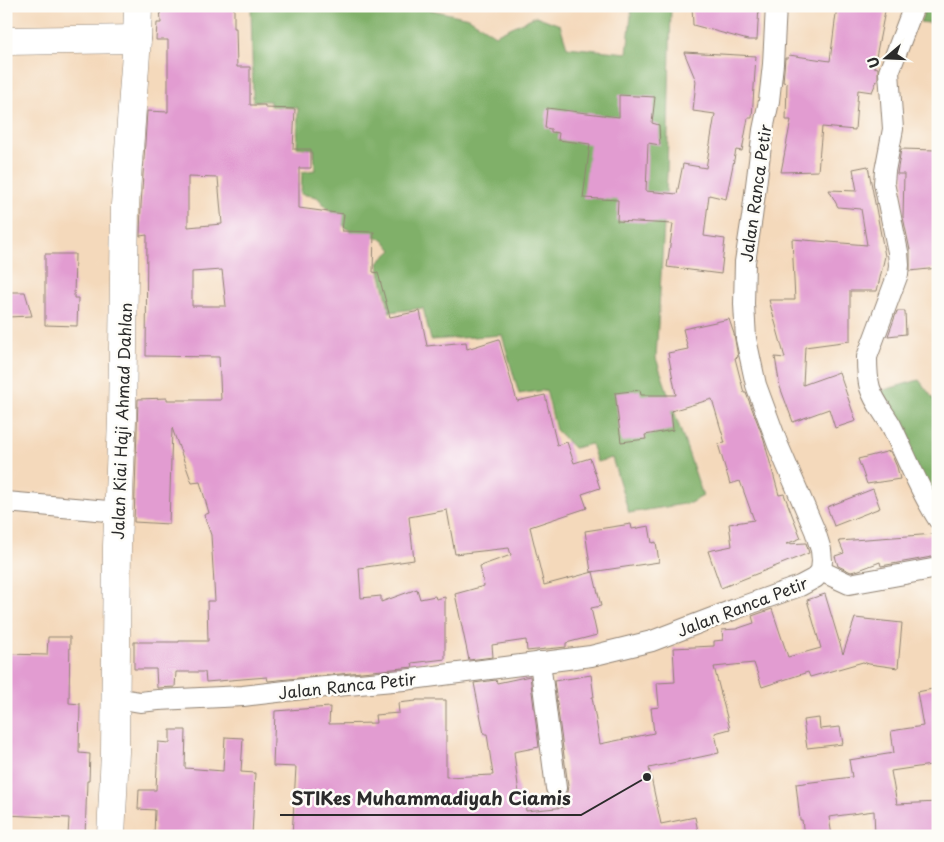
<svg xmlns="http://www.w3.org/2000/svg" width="944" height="842" font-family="'Playpen Sans',sans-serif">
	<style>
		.forest { fill: #80b069; stroke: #566e4a }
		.building { fill: #e29cd1; fill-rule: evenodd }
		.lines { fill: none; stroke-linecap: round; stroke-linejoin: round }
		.street-casing { stroke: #908273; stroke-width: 22 }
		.secondary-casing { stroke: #908273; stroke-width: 29 }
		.street { stroke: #fff; stroke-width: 20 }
		.secondary { stroke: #fff; stroke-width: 28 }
		.labels { text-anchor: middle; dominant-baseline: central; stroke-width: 5; stroke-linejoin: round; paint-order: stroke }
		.street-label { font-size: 16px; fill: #2b2b2b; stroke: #fdfcf7 }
		.leader { fill: none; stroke: #2b2b2b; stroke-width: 2 }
		.callout-dot { fill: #2b2b2b; stroke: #fdfcf7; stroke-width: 2 }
		.callout-label { font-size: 18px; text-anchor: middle; font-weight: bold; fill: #2b2b2b; stroke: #fdfcf7; stroke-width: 5; stroke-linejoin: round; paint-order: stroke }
	</style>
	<rect width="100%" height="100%" fill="#fdfcf7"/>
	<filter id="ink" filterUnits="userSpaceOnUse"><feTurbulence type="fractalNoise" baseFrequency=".02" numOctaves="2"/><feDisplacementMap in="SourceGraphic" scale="10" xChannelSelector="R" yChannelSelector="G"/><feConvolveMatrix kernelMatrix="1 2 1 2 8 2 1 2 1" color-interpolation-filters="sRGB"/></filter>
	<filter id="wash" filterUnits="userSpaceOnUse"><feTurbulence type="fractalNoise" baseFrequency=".0096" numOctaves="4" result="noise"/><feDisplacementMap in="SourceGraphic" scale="20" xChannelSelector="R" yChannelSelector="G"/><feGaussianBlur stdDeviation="1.12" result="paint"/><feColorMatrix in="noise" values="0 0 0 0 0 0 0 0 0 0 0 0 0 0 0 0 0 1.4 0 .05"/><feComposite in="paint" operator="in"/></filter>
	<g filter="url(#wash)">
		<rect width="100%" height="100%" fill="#f4d9bb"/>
		<g class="forest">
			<path d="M251,6L277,9L279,6H412L469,18L495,35L536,16L560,25L567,47L627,53L632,6H671L667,174L656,358L703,496L690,503L629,513L612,458L597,462L591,444L574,448L556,430L546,390L519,394L502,335L431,340L423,308L390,312L378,263L392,250L383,239L365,235L356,234L346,228L317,197L301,194L302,172L315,170L314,149L297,147L298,108L270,106V101H253Z"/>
			<path d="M927,6H938V24L920,22Z"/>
			<path d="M919,380L938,405V508L877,392Z"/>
		</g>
		<g id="blocks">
			<g class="building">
				<path d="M160,6H234V28H236L237,67H250V105H265V108L295,109L293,149H311V168H299V208L344,214L342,231L374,232L373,272L378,273L390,317L420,311L427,346L466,342L467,349L499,339L517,401L545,395L557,445L567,442L574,463L590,458L600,488L582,494L587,508L530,527L544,585L593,572L601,606L591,608L597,635L566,643V647L527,651L526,640L492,645L493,657L469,660L455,594L484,586L480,566L511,555L509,548L455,554L447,510L409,517L414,560L359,568L361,598L381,596V602L417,589L420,599L435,596L436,599L445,597V659L412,663L413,667L403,668L268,681L267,677L206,682L205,672H176L175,687L157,688L156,669H134V642H179V641H208L207,601H215L211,535L204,515L209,513L200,482L192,483L172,428L169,524L134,522L138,399L167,398V400H221L219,357L146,356L147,235L140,236L141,206L147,111L168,112V40H156L157,23H161ZM188,177L218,178L222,224L188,227ZM222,270L226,306H192V272Z"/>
				<path d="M692,6H759L757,40H748L693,25Z"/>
				<path d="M837,6H886L874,67L878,68V78L872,92L858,90L855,130L822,127L818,171L781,172L791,120H786L787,83L783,82L785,58H788L789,55L830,61Z"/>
				<path d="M684,52L756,56L752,118H748L742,151L736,150L726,199L709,195L704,236L725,239L721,274L667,267L673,224L617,221L618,200L583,198L590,144L558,140L559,133L551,132V129L545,128L547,108L619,117V95L655,97L652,123L659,125L660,145L648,143L646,191L677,194L683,164L706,168L715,114L693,111L696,81Z"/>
				<path d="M901,149L936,150V231H938V268L910,271V250L903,217L904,174H897Z"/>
				<path d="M868,166L885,256L877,291H850V341L805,347L803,385L839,372L856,421L835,428L829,409L793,422L780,387L775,357L785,358L769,300H795L792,239L867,245L861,209L838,207L829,190L857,191L853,169Z"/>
				<path d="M45,254H75L74,298H78L77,326L45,325Z"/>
				<path d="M7,292H25L32,316L7,317Z"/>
				<path d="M897,311H905L906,334L888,336Z"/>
				<path d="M729,319L734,334L738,357L735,358L744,393H746L763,437L779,495L784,494L801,538L786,544L806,543L809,553L721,588L708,551L732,546L729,524L754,520L740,481L730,484L718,444L725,443L712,399L671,411L673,430L645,435L646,439L621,442L615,393L640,390L641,395H676L668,353L688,349L683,329Z"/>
				<path d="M890,451L897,467L900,479L867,484L858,459Z"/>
				<path d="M873,489L880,508L834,526L827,507Z"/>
				<path d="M631,524L632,529L649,526L652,543L656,542L659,562L591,572L585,531Z"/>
				<path d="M935,534L937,556L881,566L880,562L859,570L851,572L838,566L835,556L844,553L839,541Z"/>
				<path d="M825,594L843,654L855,618L902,623L898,668L869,664L863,662L810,677L808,672L762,687L754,663L714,667L730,729L715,733L719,753L649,768L661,824L695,817L699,836H292L296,767L273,766L275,711L330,707L329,724L376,723L375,715L399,713L398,703L416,701V700H446V777L493,775L487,734H484L474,683L496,680L497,683L530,676L539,747L514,752L519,794H524L526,811L566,807L564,797L567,792L568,786L554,681L591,675L594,697H592L600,744L654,733L651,708L659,707L657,683L675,682L673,648L714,646V641L723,640L722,630L736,629L754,623L752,616L772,609L788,657L821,648L807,600Z"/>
				<path d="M48,637H70L69,703L80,704L79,753L90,754L89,781H87L85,836H68L69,818L6,815V654L47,655Z"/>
				<path d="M938,688V764L891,771L897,804L938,802V836H875L874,811L829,817L832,836H804L802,820H800L796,784L852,777L849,760L894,753L891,731L923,726L917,692Z"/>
				<path d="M819,718L820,729L840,727L843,744L807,748L803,720Z"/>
				<path d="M170,730H186L185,768L223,771L225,737L243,738L241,772L255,773L252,836H154L155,810L138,809L139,790H156L158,742L170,743Z"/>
			</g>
		</g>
	</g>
	<g filter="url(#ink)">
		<use href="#blocks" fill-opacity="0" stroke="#908273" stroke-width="1"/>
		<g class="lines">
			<g class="street-casing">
				<g id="street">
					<path d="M914,6L889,72L893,129L885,171L884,183L898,252L899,265L898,274L867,357C867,367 867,378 870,388C874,401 884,413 891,425C906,456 919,490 938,519"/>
					<path d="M6,502L119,512"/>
					<path d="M821,571L849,584L938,568"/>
					<path d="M540,662L556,788"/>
					<path d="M116,698L140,702L158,700L243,696L303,689L404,680L591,656L652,641L738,608L800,586L815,578L821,571L822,561L821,550L815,531L778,445L756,385L746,339L744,304L745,262L752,217L763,130L769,101L773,64L776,6"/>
				</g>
			</g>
			<g class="secondary-casing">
				<g id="secondary">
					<path d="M6,41L137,39"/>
					<path d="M111,836L115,752L117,546L122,419L125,205L137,39L138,6"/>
				</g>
			</g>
			<use href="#street" class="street"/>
			<use href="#secondary" class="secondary"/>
		</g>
	</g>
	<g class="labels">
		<g class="street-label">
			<text transform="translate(755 193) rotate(-82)">Jalan Ranca Petir</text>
			<text transform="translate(121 421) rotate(-88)">Jalan Kiai Haji Ahmad Dahlan</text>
			<text transform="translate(742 606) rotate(-21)">Jalan Ranca Petir</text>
			<text transform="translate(347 685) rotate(-6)">Jalan Ranca Petir</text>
		</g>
	</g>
	<path class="leader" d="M647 777L581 815H280"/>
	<circle class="callout-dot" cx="647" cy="777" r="5"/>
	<g class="callout-label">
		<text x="431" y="805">STIKes Muhammadiyah Ciamis</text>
	</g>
	<rect width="944" height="842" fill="none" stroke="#fdfcf7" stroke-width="25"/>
	<g transform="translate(886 58) rotate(251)" stroke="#fdfcf7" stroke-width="4" paint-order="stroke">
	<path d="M0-4L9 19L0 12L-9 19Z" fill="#2b2b2b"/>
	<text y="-8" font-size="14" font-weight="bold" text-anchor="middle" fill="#2b2b2b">U</text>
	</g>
</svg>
